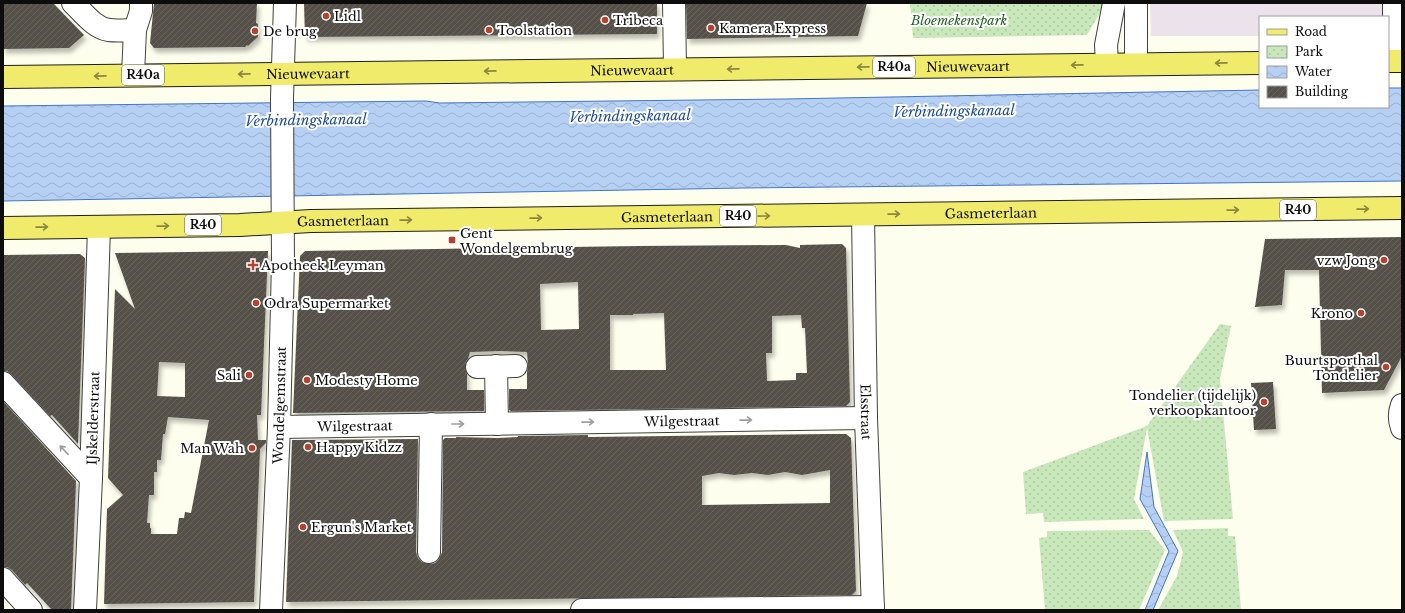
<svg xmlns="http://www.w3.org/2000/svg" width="1405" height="613" font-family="'Libre Baskerville',serif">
	<defs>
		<pattern id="park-dots" width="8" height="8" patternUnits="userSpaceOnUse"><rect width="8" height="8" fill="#c8e7ba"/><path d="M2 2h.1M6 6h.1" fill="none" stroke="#abc59f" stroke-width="1.8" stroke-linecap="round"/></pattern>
		<pattern id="water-waves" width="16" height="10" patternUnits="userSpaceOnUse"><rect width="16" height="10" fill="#b6d0f3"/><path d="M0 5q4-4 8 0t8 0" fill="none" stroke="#9bb1cf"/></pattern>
		<pattern id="building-hatch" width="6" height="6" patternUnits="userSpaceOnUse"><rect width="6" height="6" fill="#55514a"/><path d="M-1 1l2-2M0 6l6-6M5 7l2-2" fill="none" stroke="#686560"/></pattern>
		<filter id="shadow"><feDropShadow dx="2.5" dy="4.5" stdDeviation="2" flood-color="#0004"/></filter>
	</defs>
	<rect width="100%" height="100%" fill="#fefeee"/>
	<path fill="#ebe2eb" d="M1150,3H1402L1388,17H1260V36H1151Z"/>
	<g fill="url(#park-dots)">
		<path d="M910,3H1105L1104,6L1087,35L913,38Z"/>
		<path d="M1220,324L1231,326L1220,379L1233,519L1164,521L1147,428L1134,499L1144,519L1044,522L1043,513L1026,514L1023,472L1147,426Z"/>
		<path d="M1228,528V536H1235L1241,610H1158L1177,576L1183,552L1173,530Z"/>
		<path d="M1149,530L1165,550L1139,610H1045L1039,538L1047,537V531Z"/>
	</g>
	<g fill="url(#water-waves)" stroke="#4176c6">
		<path d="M1388,88H1402V181L743,188L3,201V106L426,101L440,103L785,99L1260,90V107H1388Z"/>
		<path d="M1147,452L1154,507L1178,551L1153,610H1145L1169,551L1140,499Z"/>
	</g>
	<g fill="url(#building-hatch)" fill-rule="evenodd" filter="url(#shadow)">
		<path d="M3,3H53L84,35L69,48L3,49Z"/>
		<path d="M154,3H257L256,23L258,24V37L248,46L247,45L245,47L154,48L150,43Z"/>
		<path d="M304,3H657V34L305,37Z"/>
		<path d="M686,3H867L858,36L687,39Z"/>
		<path d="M1402,237V356L1384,390L1322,393L1319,270H1285L1282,305L1255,307L1265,239Z"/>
		<path d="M842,244L846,248L850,402L846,406L511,411L509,410V389H527V372L528,366L527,352L501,351L470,352L468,359L466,361L465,368L467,374V390H484V411L293,413L300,256L305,251L639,246L786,245L800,248V245ZM578,282L579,329L541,330L540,284ZM664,313L666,370H610V315H633V314ZM801,315L802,328H805L807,373H796V380L767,381L766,353H772V316Z"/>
		<path d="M268,251L261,415H257L258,440H266V443L260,449L254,602L104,604L107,509L123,495L108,478L115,289L135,309L115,253ZM159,362L185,363V397L157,396ZM168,417L209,420L191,513L185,512L184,518H179L177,534H151V528H150V523H147L149,495H154V472H157V460H161L163,434H165Z"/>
		<path d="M80,254L85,258L78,444L52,415L50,416L12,375L7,371H3V255Z"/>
		<path d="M1273,382L1276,429L1254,430L1251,383Z"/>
		<path d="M3,401L76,481L71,610H52L27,583L25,585L12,570L7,567H3Z"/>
		<path d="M827,434H846L851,438L856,591L852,595L286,602L292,440L418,439L416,552L418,558L422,562L429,564L435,563L439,559L442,552L443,440L445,438H456V437L497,438L518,437V436L588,435V437ZM830,470V503L702,505V476L719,473L734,475L752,473L768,475L785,472L802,475Z"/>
	</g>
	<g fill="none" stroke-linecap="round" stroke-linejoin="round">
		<g stroke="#404040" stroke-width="24">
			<g id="minor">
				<path d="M73,3C84,13 94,28 109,30C117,31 127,30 135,30"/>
				<path d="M674,3L675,69"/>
				<path d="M1136,3V64"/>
				<path d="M1394,3V61"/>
				<path d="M1107,64L1106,45L1114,3"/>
				<path d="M133,75L135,30L141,11V3"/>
				<path id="s1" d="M863,215L866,418L873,610"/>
				<path d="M496,366L497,424"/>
				<path d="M477,367L516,366"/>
				<path d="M3,383L91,478"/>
				<path d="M1402,405C1399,413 1399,420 1402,428"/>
				<path id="s2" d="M279,427L866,418"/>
				<path d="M429,552L431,424"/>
				<path d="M3,579L31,610"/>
				<path id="s3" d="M85,610L91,478L99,227"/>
				<path id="s4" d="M271,610L279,427L283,262L282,98L285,3"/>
				<path d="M582,610L873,607"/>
			</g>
		</g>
		<g stroke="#1e1e1e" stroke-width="24">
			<g id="major">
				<path d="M1388,61H1402"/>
				<path id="s5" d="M3,77L1260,63"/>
				<path id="s6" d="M3,228L240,225L311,221L481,219L1402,208"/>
			</g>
		</g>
		<use href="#minor" stroke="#fff" stroke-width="22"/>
		<use href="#major" stroke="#f1eb6b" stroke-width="22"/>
	</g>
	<defs><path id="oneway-shaft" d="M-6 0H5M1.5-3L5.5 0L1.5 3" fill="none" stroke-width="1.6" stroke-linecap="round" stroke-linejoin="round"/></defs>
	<g stroke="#8a8741">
		<use href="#oneway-shaft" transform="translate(1221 63) rotate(179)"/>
		<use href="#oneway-shaft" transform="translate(1077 65) rotate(179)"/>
		<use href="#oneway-shaft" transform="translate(863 67) rotate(179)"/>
		<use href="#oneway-shaft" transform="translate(733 69) rotate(179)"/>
		<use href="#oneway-shaft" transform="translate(490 71) rotate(179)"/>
		<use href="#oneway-shaft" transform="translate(244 74) rotate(179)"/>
		<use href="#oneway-shaft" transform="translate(100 76) rotate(179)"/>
		<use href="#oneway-shaft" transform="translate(1363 209) rotate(-1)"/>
		<use href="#oneway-shaft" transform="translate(1233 210) rotate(-1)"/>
		<use href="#oneway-shaft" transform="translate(894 214) rotate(-1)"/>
		<use href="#oneway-shaft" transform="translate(764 216) rotate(-1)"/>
		<use href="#oneway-shaft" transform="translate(536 218) rotate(-1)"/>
		<use href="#oneway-shaft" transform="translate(406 220) rotate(-1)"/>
		<use href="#oneway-shaft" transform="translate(163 226) rotate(-1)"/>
		<use href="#oneway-shaft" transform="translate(42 227) rotate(-1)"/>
	</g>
	<g stroke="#9e9e9e">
		<use href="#oneway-shaft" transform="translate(746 420) rotate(-1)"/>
		<use href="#oneway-shaft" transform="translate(588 422) rotate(-1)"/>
		<use href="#oneway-shaft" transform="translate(458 424)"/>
		<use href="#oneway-shaft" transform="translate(64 450) rotate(-133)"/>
	</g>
	<g fill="#b6412d" stroke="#fff" stroke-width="1.5">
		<circle cx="326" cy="16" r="4"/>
		<circle cx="605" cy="20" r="4"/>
		<circle cx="711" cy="28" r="4"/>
		<circle cx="489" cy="30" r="4"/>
		<circle cx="255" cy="31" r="4"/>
		<rect x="448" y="236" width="8" height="8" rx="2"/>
		<circle cx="1384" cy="260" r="4"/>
		<path d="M251 259h4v4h4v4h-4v4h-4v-4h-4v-4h4z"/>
		<circle cx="256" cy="303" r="4"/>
		<circle cx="1361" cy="313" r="4"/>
		<circle cx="1386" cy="367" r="4"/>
		<circle cx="249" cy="375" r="4"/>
		<circle cx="307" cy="380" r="4"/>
		<circle cx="1264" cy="402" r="4"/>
		<circle cx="308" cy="447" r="4"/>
		<circle cx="252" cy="448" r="4"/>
		<circle cx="303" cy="527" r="4"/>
	</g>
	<g text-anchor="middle" stroke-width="4" stroke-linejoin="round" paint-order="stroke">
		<g fill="#fff" stroke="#565656" stroke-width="1">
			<rect x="873" y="57" width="42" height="20" rx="3"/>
			<rect x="122" y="65" width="42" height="20" rx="3"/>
			<rect x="1280" y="200" width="36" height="20" rx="3"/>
			<rect x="720" y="206" width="36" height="20" rx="3"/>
			<rect x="185" y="215" width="36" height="20" rx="3"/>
		</g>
		<g font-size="12" font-weight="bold" fill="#0d0d0d">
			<text x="894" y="71">R40a</text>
			<text x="143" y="79">R40a</text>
			<text x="1298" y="214">R40</text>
			<text x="738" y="220">R40</text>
			<text x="203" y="229">R40</text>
		</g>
		<g font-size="13" fill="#0d0d0d" stroke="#fff" text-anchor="start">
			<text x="334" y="21">Lidl</text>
			<text x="613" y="25">Tribeca</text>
			<text x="719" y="33">Kamera Express</text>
			<text x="497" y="35">Toolstation</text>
			<text x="263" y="36">De brug</text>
			<text x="460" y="238">Gent<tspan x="460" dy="15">Wondelgembrug</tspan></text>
			<text x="1376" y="265" text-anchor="end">vzw Jong</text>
			<text x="261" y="270">Apotheek Leyman</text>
			<text x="264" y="308">Odra Supermarket</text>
			<text x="1353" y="318" text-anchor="end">Krono</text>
			<text x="1378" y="365" text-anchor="end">Buurtsporthal<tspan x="1378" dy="15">Tondelier</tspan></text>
			<text x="241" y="380" text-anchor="end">Sali</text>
			<text x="315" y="385">Modesty Home</text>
			<text x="1256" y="400" text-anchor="end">Tondelier (tijdelijk)<tspan x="1256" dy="15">verkoopkantoor</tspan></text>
			<text x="316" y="452">Happy Kidzz</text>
			<text x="244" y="453" text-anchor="end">Man Wah</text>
			<text x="311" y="532">Ergun's Market</text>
		</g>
		<g font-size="13" font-style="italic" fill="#226121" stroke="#fff">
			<text x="959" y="25">Bloemekenspark</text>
		</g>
		<g font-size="13" fill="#0d0d0d" stroke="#fff">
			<text dy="5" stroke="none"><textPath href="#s5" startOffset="965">Nieuwevaart</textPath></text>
			<text dy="5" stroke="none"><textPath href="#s5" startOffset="629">Nieuwevaart</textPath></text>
			<text dy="5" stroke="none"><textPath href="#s5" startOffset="305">Nieuwevaart</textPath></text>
			<text dy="5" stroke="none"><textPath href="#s6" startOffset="988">Gasmeterlaan</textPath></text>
			<text dy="5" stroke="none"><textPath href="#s6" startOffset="664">Gasmeterlaan</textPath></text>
			<text dy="5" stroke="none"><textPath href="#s6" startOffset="340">Gasmeterlaan</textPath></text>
			<text dy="5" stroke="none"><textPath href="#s4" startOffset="205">Wondelgemstraat</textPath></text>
			<text dy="5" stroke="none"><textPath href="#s1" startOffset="197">Elsstraat</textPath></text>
			<text dy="5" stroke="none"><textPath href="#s3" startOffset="192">IJskelderstraat</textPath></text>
			<text dy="5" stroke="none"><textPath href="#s2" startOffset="403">Wilgestraat</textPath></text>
			<text dy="5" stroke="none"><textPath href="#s2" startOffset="76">Wilgestraat</textPath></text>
		</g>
		<g font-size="14" font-style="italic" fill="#1d4a98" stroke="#fff">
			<text transform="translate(954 111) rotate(-1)" y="5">Verbindingskanaal</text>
			<text transform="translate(630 116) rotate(-1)" y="5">Verbindingskanaal</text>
			<text transform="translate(306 120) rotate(-1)" y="5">Verbindingskanaal</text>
		</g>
	</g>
	<rect width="1405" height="613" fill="none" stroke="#0d0d0d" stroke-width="8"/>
	<rect x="1259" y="16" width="130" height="92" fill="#ffffff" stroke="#9e9e9e"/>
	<rect x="1267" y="29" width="20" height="6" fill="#f1eb6b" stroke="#9e9e9e"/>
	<text x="1295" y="36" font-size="12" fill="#0d0d0d">Road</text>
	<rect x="1267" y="46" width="20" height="12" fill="url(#park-dots)" stroke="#9e9e9e"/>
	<text x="1295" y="56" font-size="12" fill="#0d0d0d">Park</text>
	<rect x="1267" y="66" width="20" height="12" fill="url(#water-waves)" stroke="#9e9e9e"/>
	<text x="1295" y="76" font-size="12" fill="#0d0d0d">Water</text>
	<rect x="1267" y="86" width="20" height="12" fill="url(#building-hatch)" stroke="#9e9e9e"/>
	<text x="1295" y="96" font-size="12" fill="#0d0d0d">Building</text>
</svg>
